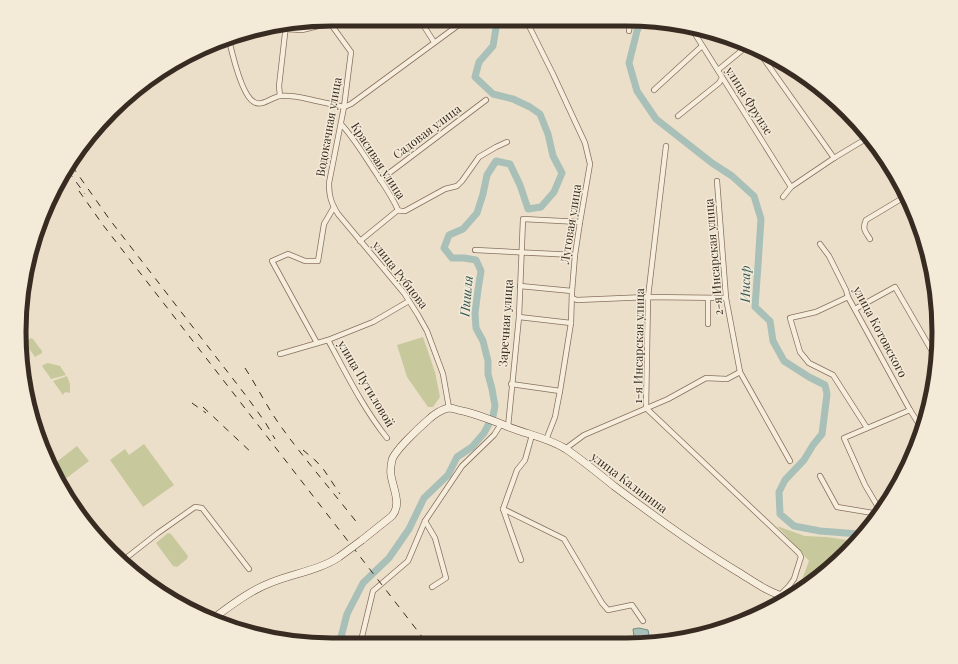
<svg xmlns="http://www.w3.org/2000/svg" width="958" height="664" font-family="'Playfair Display',serif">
	<rect width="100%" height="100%" fill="#ecdfc9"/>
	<g fill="#c7c99d">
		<path d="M423,337L435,372L440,397L433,407H428L407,377L397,345Z"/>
		<path d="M31,338L33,339L42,351V353L35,357L25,343V342Z"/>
		<path d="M48,363L60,366L66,375L51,379L42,366L45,364Z"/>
		<path d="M67,376L70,384V393L66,392L64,393L63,395L53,381Z"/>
		<path d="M144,444L174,485L143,507L110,460L125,449L129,455Z"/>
		<path d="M77,446L89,461L60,483L51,471L50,467Z"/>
		<path d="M777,526L805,536L827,537L847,540L859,539L847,553L803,585L801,582L809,561Z"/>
		<path d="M168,533L171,534L188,556L187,559L177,567L173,566L156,543Z"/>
	</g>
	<path fill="#a9c0b8" stroke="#708e85" d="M639,628L648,630L650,640H632L634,637L633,629Z"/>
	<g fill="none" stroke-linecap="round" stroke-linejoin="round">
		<g stroke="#a9c0b8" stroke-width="7">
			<path d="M640,24L637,31L629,63L637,91L656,119L712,163L732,176L754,196L761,219L758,265L755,307L770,321L773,341L784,361L809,377L825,385L827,394L822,434L813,445L804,460L785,480L779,492L780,514L794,526L820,531L859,534H863"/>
			<path d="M340,645V641L347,614L363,583L389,558L409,529L424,498L448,475L457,457L472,447L484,433L493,416L495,406L492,389L488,374V361L483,341L476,328L475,313L478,290L481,271L476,260L464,258H452L444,248L449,235L463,229L477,213L483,194L487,175L496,161L510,164L520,185L528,209L541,207L554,192L562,173L553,156L548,134L540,114L530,107L513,99L493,94L475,77L479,62L493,46L497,22"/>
		</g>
		<g stroke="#87715f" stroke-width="6">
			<g id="street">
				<path d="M420,20L434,42"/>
				<path d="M527,22L553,74L585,143L590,164L580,222L575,255L572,291L571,323L560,391L555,417L546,440"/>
				<path d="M330,23L351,52L344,107L329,183C329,196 331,203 338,214L404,293L418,315L427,331L443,374L449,408"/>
				<path d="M690,26L791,187"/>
				<path d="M285,29L302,30L330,23L335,19"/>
				<path d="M629,31L630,24"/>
				<path d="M229,40C232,53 242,96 254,102C262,107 272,97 280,96C289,95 299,97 308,99C320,102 332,104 344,107"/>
				<path d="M759,52L834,158"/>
				<path d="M718,70L746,47"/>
				<path d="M654,90L702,46"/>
				<path d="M280,96L279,86L286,25"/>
				<path d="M344,107L351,104L464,21"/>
				<path d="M678,116L719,83L722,78"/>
				<path d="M341,124C353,137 362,152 372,167C381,181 391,194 398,210"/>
				<path d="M666,146L648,297L646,408L799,553L801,557L794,579L789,586L779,596"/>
				<path d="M380,180L486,100"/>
				<path d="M717,181L726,298L740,372L790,461"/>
				<path d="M783,197L791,187L834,158L869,137"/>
				<path d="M398,210L401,211H405L445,189L457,186L462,181L479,157L496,147L507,142"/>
				<path d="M870,239C865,231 862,229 866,220L906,196"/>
				<path d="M360,241L398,210"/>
				<path d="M820,244L829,256L846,290L848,297L910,410L922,429"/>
				<path d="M475,250L575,255"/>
				<path d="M520,286L572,291"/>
				<path d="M848,297L816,312L790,318L800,352L809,363L833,375L867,428"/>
				<path d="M572,298L577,300L648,297L726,298"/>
				<path d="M708,298V324"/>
				<path d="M855,309L895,287L936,358"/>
				<path d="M519,317L571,323"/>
				<path d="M328,340C346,373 363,408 387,438"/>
				<path d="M317,343L272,261L288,254L305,261H318L324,224L334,207"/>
				<path d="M280,354L328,340L373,322L409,301"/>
				<path d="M511,384L560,391"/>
				<path d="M508,427L519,317L523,219L580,222"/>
				<path d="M532,435L525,460L517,470L503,509L564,539L602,603L608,610L632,605L643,621"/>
				<path d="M565,449L584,435L668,399L706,378L727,379L740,372"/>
				<path d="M820,476L837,507L879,514"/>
				<path d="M503,509L521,560"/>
				<path d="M881,512L865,485L844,438L910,410"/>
				<path d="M425,521L435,538L446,578L432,587"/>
				<path d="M121,562L158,533L195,507L202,508L249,569"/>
				<path d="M360,645L373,591L408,561L425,521L462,466L494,435L501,424"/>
			</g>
		</g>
		<g stroke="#695342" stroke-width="8">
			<g id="secondary">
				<path d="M362,540L392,516C402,504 393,489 391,475C390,470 391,465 392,460C395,450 420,427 428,420C433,415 442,409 449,408C452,408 455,409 458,410C474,413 489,419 504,425C524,434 547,437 566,449C582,460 598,473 614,486C654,516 695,546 738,572C753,581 769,593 786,597"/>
				<path d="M211,620C229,607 249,591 270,583C291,574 320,570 339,557"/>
			</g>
		</g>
		<use href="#street" stroke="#f7eddc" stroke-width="4.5"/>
		<use href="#secondary" stroke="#f7eddc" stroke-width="7"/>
		<g stroke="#382b21" stroke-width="1" stroke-dasharray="7 7" stroke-linecap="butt">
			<path d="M72,166L110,220L247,397L265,422L275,439"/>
			<path d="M68,171L85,194"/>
			<path d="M79,191L103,225L427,643"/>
			<path d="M245,368C258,388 268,409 282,428C306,461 333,492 358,524"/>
			<path d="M192,403L206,413"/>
			<path d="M203,407L254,455"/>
			<path d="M303,450L316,461L324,470L340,494"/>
		</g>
		<g stroke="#695342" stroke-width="8" stroke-linecap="butt">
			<path id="secondary-bridge" d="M339,557L362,540"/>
		</g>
		<use href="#secondary-bridge" stroke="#f7eddc" stroke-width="7"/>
	</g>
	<g text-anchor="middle" stroke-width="3" stroke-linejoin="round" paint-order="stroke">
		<g font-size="12" fill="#382b21" stroke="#f4ead8">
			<text transform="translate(749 101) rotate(58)" y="4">улица Фрунзе</text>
			<text transform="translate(329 127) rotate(-80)" y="4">Водокачная улица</text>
			<text transform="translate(427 132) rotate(-37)" y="4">Садовая улица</text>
			<text transform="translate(378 161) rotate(57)" y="4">Красивая улица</text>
			<text transform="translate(571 224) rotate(-81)" y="4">Луговая улица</text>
			<text transform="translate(714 257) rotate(-95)" y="4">2-я Инсарская улица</text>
			<text transform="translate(400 275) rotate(52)" y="4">улица Рубцова</text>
			<text transform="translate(506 323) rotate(-86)" y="4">Заречная улица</text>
			<text transform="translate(880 332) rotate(62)" y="4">улица Котовского</text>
			<text transform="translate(639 346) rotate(-89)" y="4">1-я Инсарская улица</text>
			<text transform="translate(366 384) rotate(59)" y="4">улица Путиловой</text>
			<text transform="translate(629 483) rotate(37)" y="4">улица Калинина</text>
		</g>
		<g font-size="13" font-style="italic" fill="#325752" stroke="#f4ead8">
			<text transform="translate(745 284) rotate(-89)" y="5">Инсар</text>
			<text transform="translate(466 296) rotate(-85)" y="5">Пишля</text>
		</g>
	</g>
	<path d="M0 0H958V664H0ZM332 26H626A306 306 0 0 1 932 332V332A306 306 0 0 1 626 638H332A306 306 0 0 1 26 332V332A306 306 0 0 1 332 26Z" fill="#f4ead8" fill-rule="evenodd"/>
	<path fill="none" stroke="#382b21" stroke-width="5" d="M332 26H626A306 306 0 0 1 932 332V332A306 306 0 0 1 626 638H332A306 306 0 0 1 26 332V332A306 306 0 0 1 332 26Z"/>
</svg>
